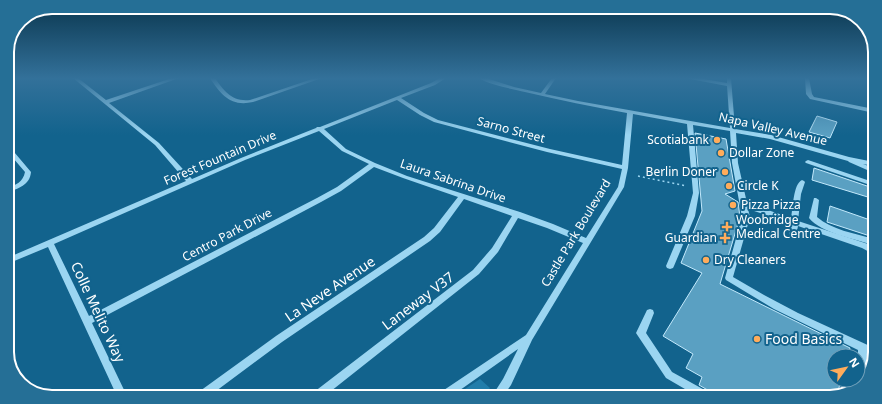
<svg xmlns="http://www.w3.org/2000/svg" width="882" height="404" font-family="'Noto Sans',sans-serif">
	<rect width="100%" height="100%" fill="#12638d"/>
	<path fill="#217daa" d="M480,379L490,388L484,395H456Z"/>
	<g fill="#5aa0c2" stroke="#c2e9fc">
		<path d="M817,116L837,122L830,138L809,132Z"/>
		<path d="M695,133L726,139L735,191L725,194L738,202L740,217L720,284L850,348L848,356H834V380H841L837,395L831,397L715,396L711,392L699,385L702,377L686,368L693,354L663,336L702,273L681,263L702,211Z"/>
		<path d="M814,168L870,187L871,198L812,180Z"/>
		<path d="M830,206L873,221V237L827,222Z"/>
	</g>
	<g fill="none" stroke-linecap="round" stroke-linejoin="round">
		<path stroke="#9bd5f1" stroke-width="1.5" stroke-dasharray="2 3" stroke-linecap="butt" d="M638,176L687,186"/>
		<g fill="#9bd5f1" fill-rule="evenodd">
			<path d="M73,78H78L106,100L172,78H179L109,103L159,143L192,179L241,158L316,128L317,127H320L431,83L440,78H446L435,85L401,98L424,113L438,120L550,149L622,165L627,113C593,107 559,100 525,92C513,89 489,85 479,78H486L514,87L541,93L552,78H556L545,94L578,101L730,128L727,86L690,79L688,78H698L727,83V78H731L735,129L771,135L849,157L874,162V166L863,164L874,168V173L849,162L848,161L770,139L736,133L738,163L747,203L791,218C793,209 793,184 802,180L804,181L805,182L801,194L798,221L868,244L873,247V254L862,248L798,226L796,236H790L789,234L791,223L748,209L750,217L733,277L764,295L798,313L872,347V355L867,354L866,377L856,387L855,384V380H858V350L774,309L726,280L725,278L742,217L732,163L730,131L693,125L699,193L695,216L674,266L673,268L670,269L667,268L666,266L687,216L693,193L687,124L633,114L628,168L624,187L532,340L511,385L503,396H492L503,379L518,349L453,395H440L441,392L526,335L583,243L547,228L518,218L498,252L479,274L326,395H313L314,392L473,270L492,248L512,216L464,199L440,232L430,241L282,342L212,394H199L200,391L276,336L424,237L434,228L458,197L403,178L374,167L341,191L321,202L92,323L126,394H116L48,247L7,264V258L186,181L155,145ZM397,100L420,115L434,122L547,152L622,169L618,187L586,238L553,224L520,212L407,176L375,163L346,149L324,129ZM319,131L342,151L369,164L337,187L317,198L89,316L54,244L245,160Z"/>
			<path d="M210,78H215C224,91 232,102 250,100L315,78H322L253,102C231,107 221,95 210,78Z"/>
			<path d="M805,78H809L812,94L814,97L874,109V113L810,99L806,94Z"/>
			<path d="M7,145L9,146L31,172C30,185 18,189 7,192V188C16,185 23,182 25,172L7,151Z"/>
			<path d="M808,160L873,182V186L806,163L805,162L806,161Z"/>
			<path d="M814,198H816L819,200L817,217C832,230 854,233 873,239V245C855,239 821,233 809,218Z"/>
			<path d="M650,309L653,310L654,313L646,333L672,372L710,393L711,396H697L666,378L636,333L647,310Z"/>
		</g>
	</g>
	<linearGradient id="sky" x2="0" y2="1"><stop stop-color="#0a364e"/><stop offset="0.58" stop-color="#33719a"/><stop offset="1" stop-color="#33719a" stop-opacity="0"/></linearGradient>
	<rect width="882" height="135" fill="url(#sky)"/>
	<g fill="#ffac5b" stroke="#12638d" stroke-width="1.5">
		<circle cx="717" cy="140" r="4"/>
		<circle cx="721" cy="153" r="4"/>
		<circle cx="725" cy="172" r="4"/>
		<circle cx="729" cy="186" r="4"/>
		<circle cx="733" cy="205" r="4"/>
		<path d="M725 221h4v4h4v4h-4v4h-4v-4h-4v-4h4z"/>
		<path d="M723 232h4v4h4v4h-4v4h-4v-4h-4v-4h4z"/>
		<circle cx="706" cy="260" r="4"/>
		<circle cx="757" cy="339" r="4"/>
	</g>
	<g text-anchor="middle" stroke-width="4" stroke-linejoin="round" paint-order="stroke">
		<g font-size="12" fill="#fff" stroke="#12638d">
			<text transform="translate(773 129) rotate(13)" y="4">Napa Valley Avenue</text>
			<text transform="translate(511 130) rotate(15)" y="4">Sarno Street</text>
			<text transform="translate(220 158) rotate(-23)" y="4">Forest Fountain Drive</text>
			<text transform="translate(453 181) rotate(19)" y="4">Laura Sabrina Drive</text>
			<text transform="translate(576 233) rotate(-59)" y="4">Castle Park Boulevard</text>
			<text transform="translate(227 235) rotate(-28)" y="4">Centro Park Drive</text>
		</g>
		<g font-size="12" fill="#fff" stroke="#12638d" text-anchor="start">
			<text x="709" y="144" text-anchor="end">Scotiabank</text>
			<text x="729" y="157">Dollar Zone</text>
			<text x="717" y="176" text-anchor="end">Berlin Doner</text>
			<text x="737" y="190">Circle K</text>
			<text x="741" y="209">Pizza Pizza</text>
			<text x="736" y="224">Woobridge<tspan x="736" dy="14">Medical Centre</tspan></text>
			<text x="717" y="242" text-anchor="end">Guardian</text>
			<text x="714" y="264">Dry Cleaners</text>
		</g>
		<g font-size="14" fill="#fff" stroke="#12638d">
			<text transform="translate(330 289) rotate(-34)" y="5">La Neve Avenue</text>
			<text transform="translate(418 301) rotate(-37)" y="5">Laneway V37</text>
			<text transform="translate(98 312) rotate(65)" y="5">Colle Melito Way</text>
		</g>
		<g font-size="14" fill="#fff" stroke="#12638d" text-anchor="start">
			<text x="765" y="344">Food Basics</text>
		</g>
	</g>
	<path d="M0 0H882V404H0ZM52 14H830A38 38 0 0 1 868 52V352A38 38 0 0 1 830 390H52A38 38 0 0 1 14 352V52A38 38 0 0 1 52 14Z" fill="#256f96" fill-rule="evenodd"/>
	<path fill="none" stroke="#fff" stroke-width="2" d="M52 14H830A38 38 0 0 1 868 52V352A38 38 0 0 1 830 390H52A38 38 0 0 1 14 352V52A38 38 0 0 1 52 14Z"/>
	<g transform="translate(846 368) rotate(57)"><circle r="19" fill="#12638d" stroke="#71a1bb"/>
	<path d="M0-3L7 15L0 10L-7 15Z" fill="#ffac5b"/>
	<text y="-6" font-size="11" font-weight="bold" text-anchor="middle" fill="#ffffff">N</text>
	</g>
</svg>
